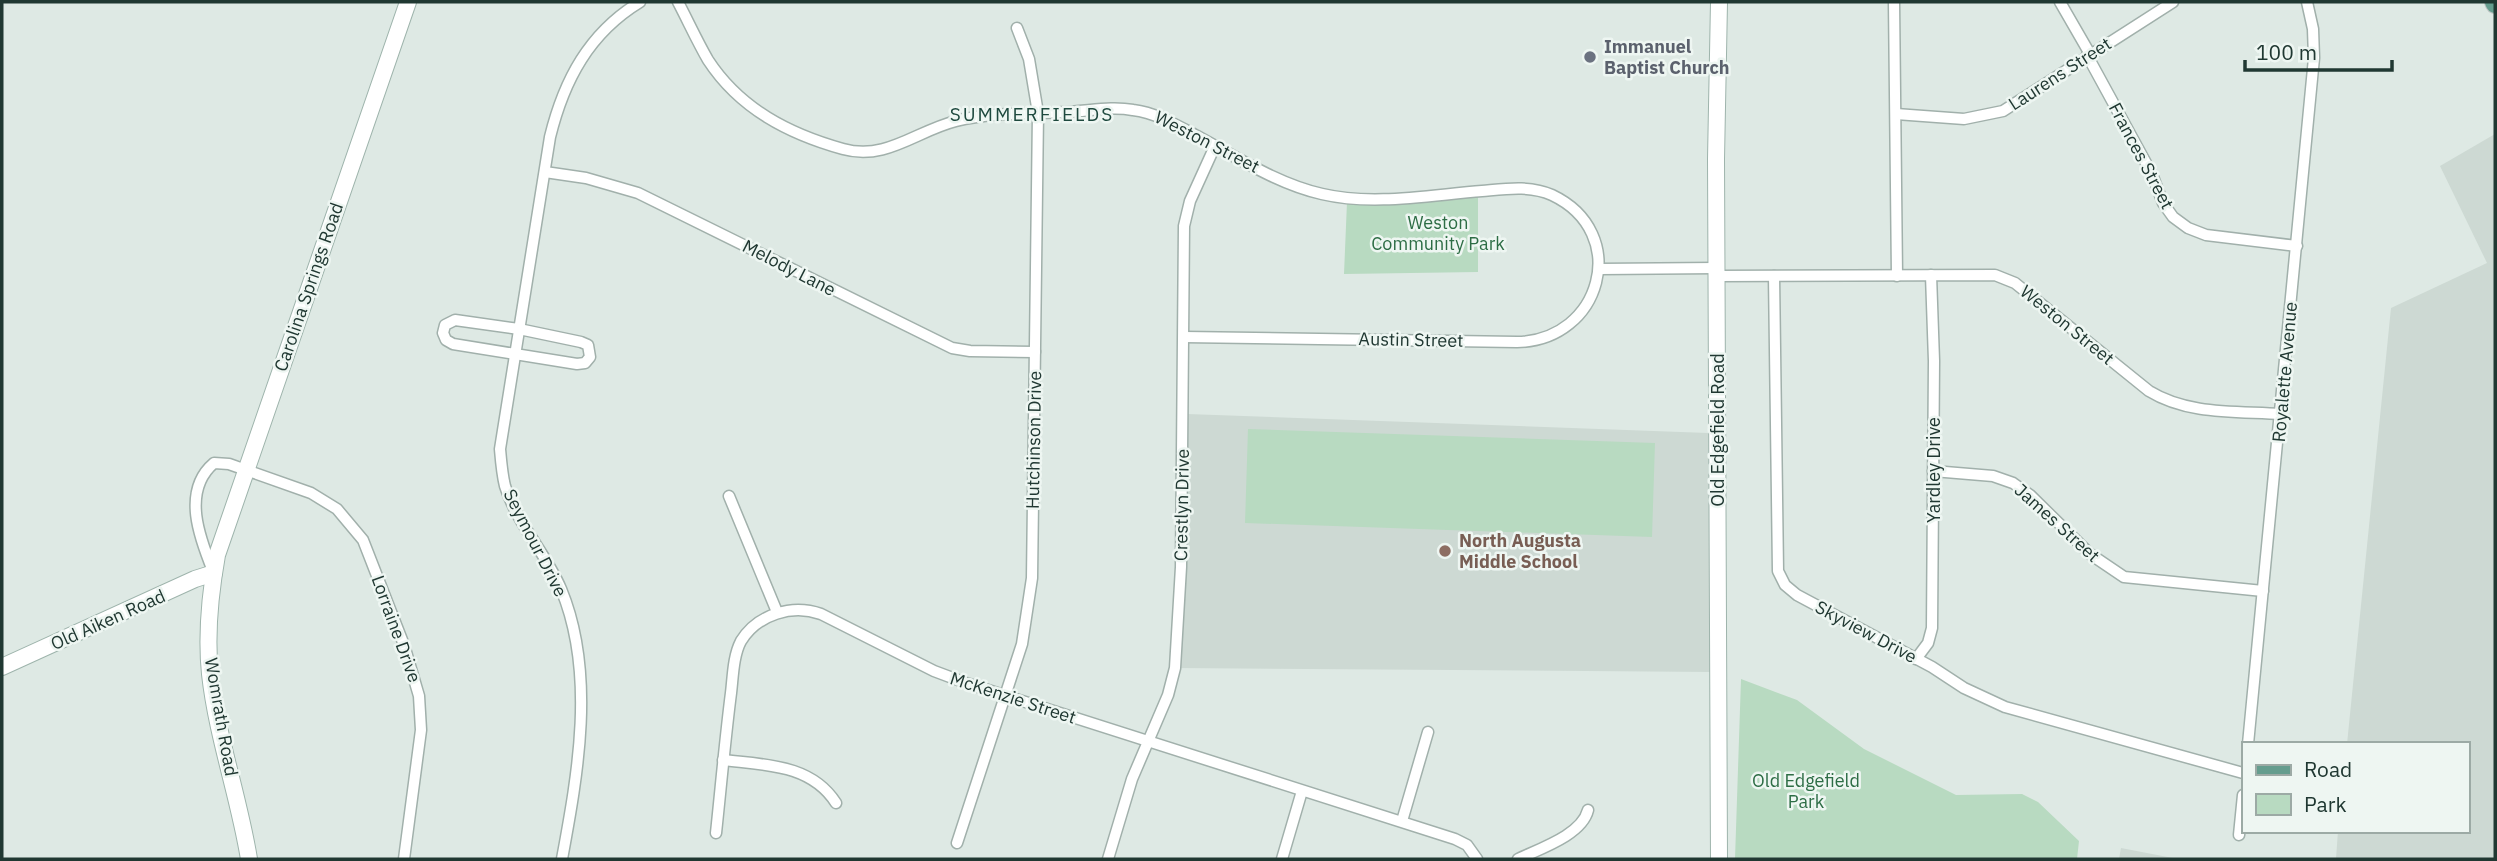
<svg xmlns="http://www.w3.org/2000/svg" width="2497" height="861" font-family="'IBM Plex Sans',sans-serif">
	<rect width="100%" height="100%" fill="#dee9e4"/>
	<g fill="#cdd9d3">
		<path d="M2495,134V859H2336L2338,831H2467V744H2347L2391,308L2487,263L2440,166Z"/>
		<path d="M1187,414L1708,433L1711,672L1175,668Z"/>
		<path d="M2121,848L2178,859H2119Z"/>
	</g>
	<g fill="#b8dac1">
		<path d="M1478,191V272L1344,274L1347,202Z"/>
		<path d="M1248,429L1655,443L1652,537L1245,523Z"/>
		<path d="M1741,679L1797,700L1864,749L1956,795L2022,794L2038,802L2079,841L2077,859H1735Z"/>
	</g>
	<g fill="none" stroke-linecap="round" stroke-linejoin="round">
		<g stroke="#a1b0ab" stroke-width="13">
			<g id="street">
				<path d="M678,2C688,21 697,41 708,60C740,109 789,134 843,149C886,161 916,131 956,121C992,112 1031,114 1068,112C1090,111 1111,106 1133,110C1157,113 1178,126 1199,137C1238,158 1278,184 1322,194C1373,206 1430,195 1482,191C1505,189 1530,185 1552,195C1632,233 1601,341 1517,342L1184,337"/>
				<path d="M1894,2L1897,276"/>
				<path d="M2060,2L2090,54"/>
				<path d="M2087,55L2152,174L2163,203L2173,217L2188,228L2206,235L2297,246"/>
				<path d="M1896,114L1964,119L2003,111L2173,2"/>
				<path d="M545,172L586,178L638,193L952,348L970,351L1035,352"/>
				<path d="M1600,269L1717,268"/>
				<path d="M1717,276L1995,275L2015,283L2149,391C2188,415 2236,411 2281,414"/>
				<path d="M1774,276L1778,571L1785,585L1797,595L1932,667L1964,688L2005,707L2243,773"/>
				<path d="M455,320L519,329L581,342L588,345L590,357L585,363L577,364L453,344L446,340L443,333L445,325Z"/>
				<path d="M1933,471L1993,476L2013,483L2030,495L2090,554L2124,577L2263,591"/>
				<path d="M729,496L777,612"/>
				<path d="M213,571C200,539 181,491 214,463L229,464L311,493L337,509L363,540L404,645L419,696L421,730L404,859"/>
				<path d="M1916,659L1928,643L1932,628L1934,361L1931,275"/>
				<path d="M2248,744L2314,58L2313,29L2307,2"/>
				<path d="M723,760C765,765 811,764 836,803"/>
				<path d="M1402,821L1428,732"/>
				<path d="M716,833C721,786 725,740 731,693C733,677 733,656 741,641C758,614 792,604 821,614L934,671L966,683L1455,839L1467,845L1477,859"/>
				<path d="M2239,835L2243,795"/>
				<path d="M957,843L1022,644L1032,578L1038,113L1029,59L1017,28"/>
				<path d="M562,859C578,773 596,673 561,589C546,553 517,524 505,486C502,474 501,461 500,449L550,137C564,80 589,33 640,2"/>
				<path d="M1108,859L1132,779L1168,695L1175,668L1181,567L1184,226L1190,201L1215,146"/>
				<path d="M1282,859L1302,791"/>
				<path d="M1518,859C1539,849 1582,835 1588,810"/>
			</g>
		</g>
		<g stroke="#9eb4ac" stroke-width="18">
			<g id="secondary">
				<path d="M1719,2L1716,159L1719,859"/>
				<path d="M2,667L195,579L214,573"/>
				<path d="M249,859C239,797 217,737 210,674C206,635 210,594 217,555L408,2"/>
			</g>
		</g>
		<g stroke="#bcc3c2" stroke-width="20">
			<path id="primary" d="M2494,2L2495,4"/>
		</g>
		<use href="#street" stroke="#fff" stroke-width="10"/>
		<use href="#secondary" stroke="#fff" stroke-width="16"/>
		<use href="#primary" stroke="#659d8e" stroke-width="18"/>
	</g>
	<circle fill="#6b7280" stroke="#eef6f2" stroke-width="2.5" cx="1590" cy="57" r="7"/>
	<circle fill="#8d6e63" stroke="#eef6f2" stroke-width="2.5" cx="1445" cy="551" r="7"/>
	<g text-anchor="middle" stroke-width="5" stroke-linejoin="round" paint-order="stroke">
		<g font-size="18" font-weight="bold" fill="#5b616d" stroke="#eef6f2" text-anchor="start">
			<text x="1604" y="53">Immanuel<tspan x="1604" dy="21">Baptist Church</tspan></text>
		</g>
		<g font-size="18" fill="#203832" stroke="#eef6f2">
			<text transform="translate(2060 74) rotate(-33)" y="6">Laurens Street</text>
			<text transform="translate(1207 142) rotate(27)" y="6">Weston Street</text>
			<text transform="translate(2141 156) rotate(62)" y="6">Frances Street</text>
			<text transform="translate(789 268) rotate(27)" y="6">Melody Lane</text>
			<text transform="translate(309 287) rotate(-71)" y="6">Carolina Springs Road</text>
			<text transform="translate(2067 325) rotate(39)" y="6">Weston Street</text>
			<text transform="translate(1411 340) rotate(1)" y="6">Austin Street</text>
			<text transform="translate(2285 372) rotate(-85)" y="6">Royalette Avenue</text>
			<text transform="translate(1718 430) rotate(-90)" y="6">Old Edgefield Road</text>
			<text transform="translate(1034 440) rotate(-89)" y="6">Hutchinson Drive</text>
			<text transform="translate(1934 470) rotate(-90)" y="6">Yardley Drive</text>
			<text transform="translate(1182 505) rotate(-89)" y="6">Crestlyn Drive</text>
			<text transform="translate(2057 523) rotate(42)" y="6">James Street</text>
			<text transform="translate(535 543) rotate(63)" y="6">Seymour Drive</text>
			<text transform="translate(108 620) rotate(-24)" y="6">Old Aiken Road</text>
			<text transform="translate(396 629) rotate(70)" y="6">Lorraine Drive</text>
			<text transform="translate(1866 632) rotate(28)" y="6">Skyview Drive</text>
			<text transform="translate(1013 698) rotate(18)" y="6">McKenzie Street</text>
			<text transform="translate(221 717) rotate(80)" y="6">Womrath Road</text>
		</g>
		<g font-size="18" fill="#2d6d45" stroke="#eef6f2">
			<text x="1438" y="229">Weston<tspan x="1438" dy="21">Community Park</tspan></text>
			<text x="1806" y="787">Old Edgefield<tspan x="1806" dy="21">Park</tspan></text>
		</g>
		<g font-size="18" font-weight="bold" fill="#785e54" stroke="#eef6f2" text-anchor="start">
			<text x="1459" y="547">North Augusta<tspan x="1459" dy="21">Middle School</tspan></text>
		</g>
		<g font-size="19" letter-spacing="2" fill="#1e493e" stroke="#eef6f2">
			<text x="1032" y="121">SUMMERFIELDS</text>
		</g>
	</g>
	<rect width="2497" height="861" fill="none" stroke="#203832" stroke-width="7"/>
	<rect x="2242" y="742" width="228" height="91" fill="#eef6f2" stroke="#9caaa5" stroke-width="2"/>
	<rect x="2256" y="765" width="35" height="10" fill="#659d8e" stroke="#9caaa5" stroke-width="2"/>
	<text x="2304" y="777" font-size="21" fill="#203832">Road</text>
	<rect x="2256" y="794" width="35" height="21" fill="#b8dac1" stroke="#9caaa5" stroke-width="2"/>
	<text x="2304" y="812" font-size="21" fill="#203832">Park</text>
	<path d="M2245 60v10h147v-10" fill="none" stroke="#203832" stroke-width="3.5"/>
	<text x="2256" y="60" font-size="21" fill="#203832" stroke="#eef6f2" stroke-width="5" paint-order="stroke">100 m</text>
</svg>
